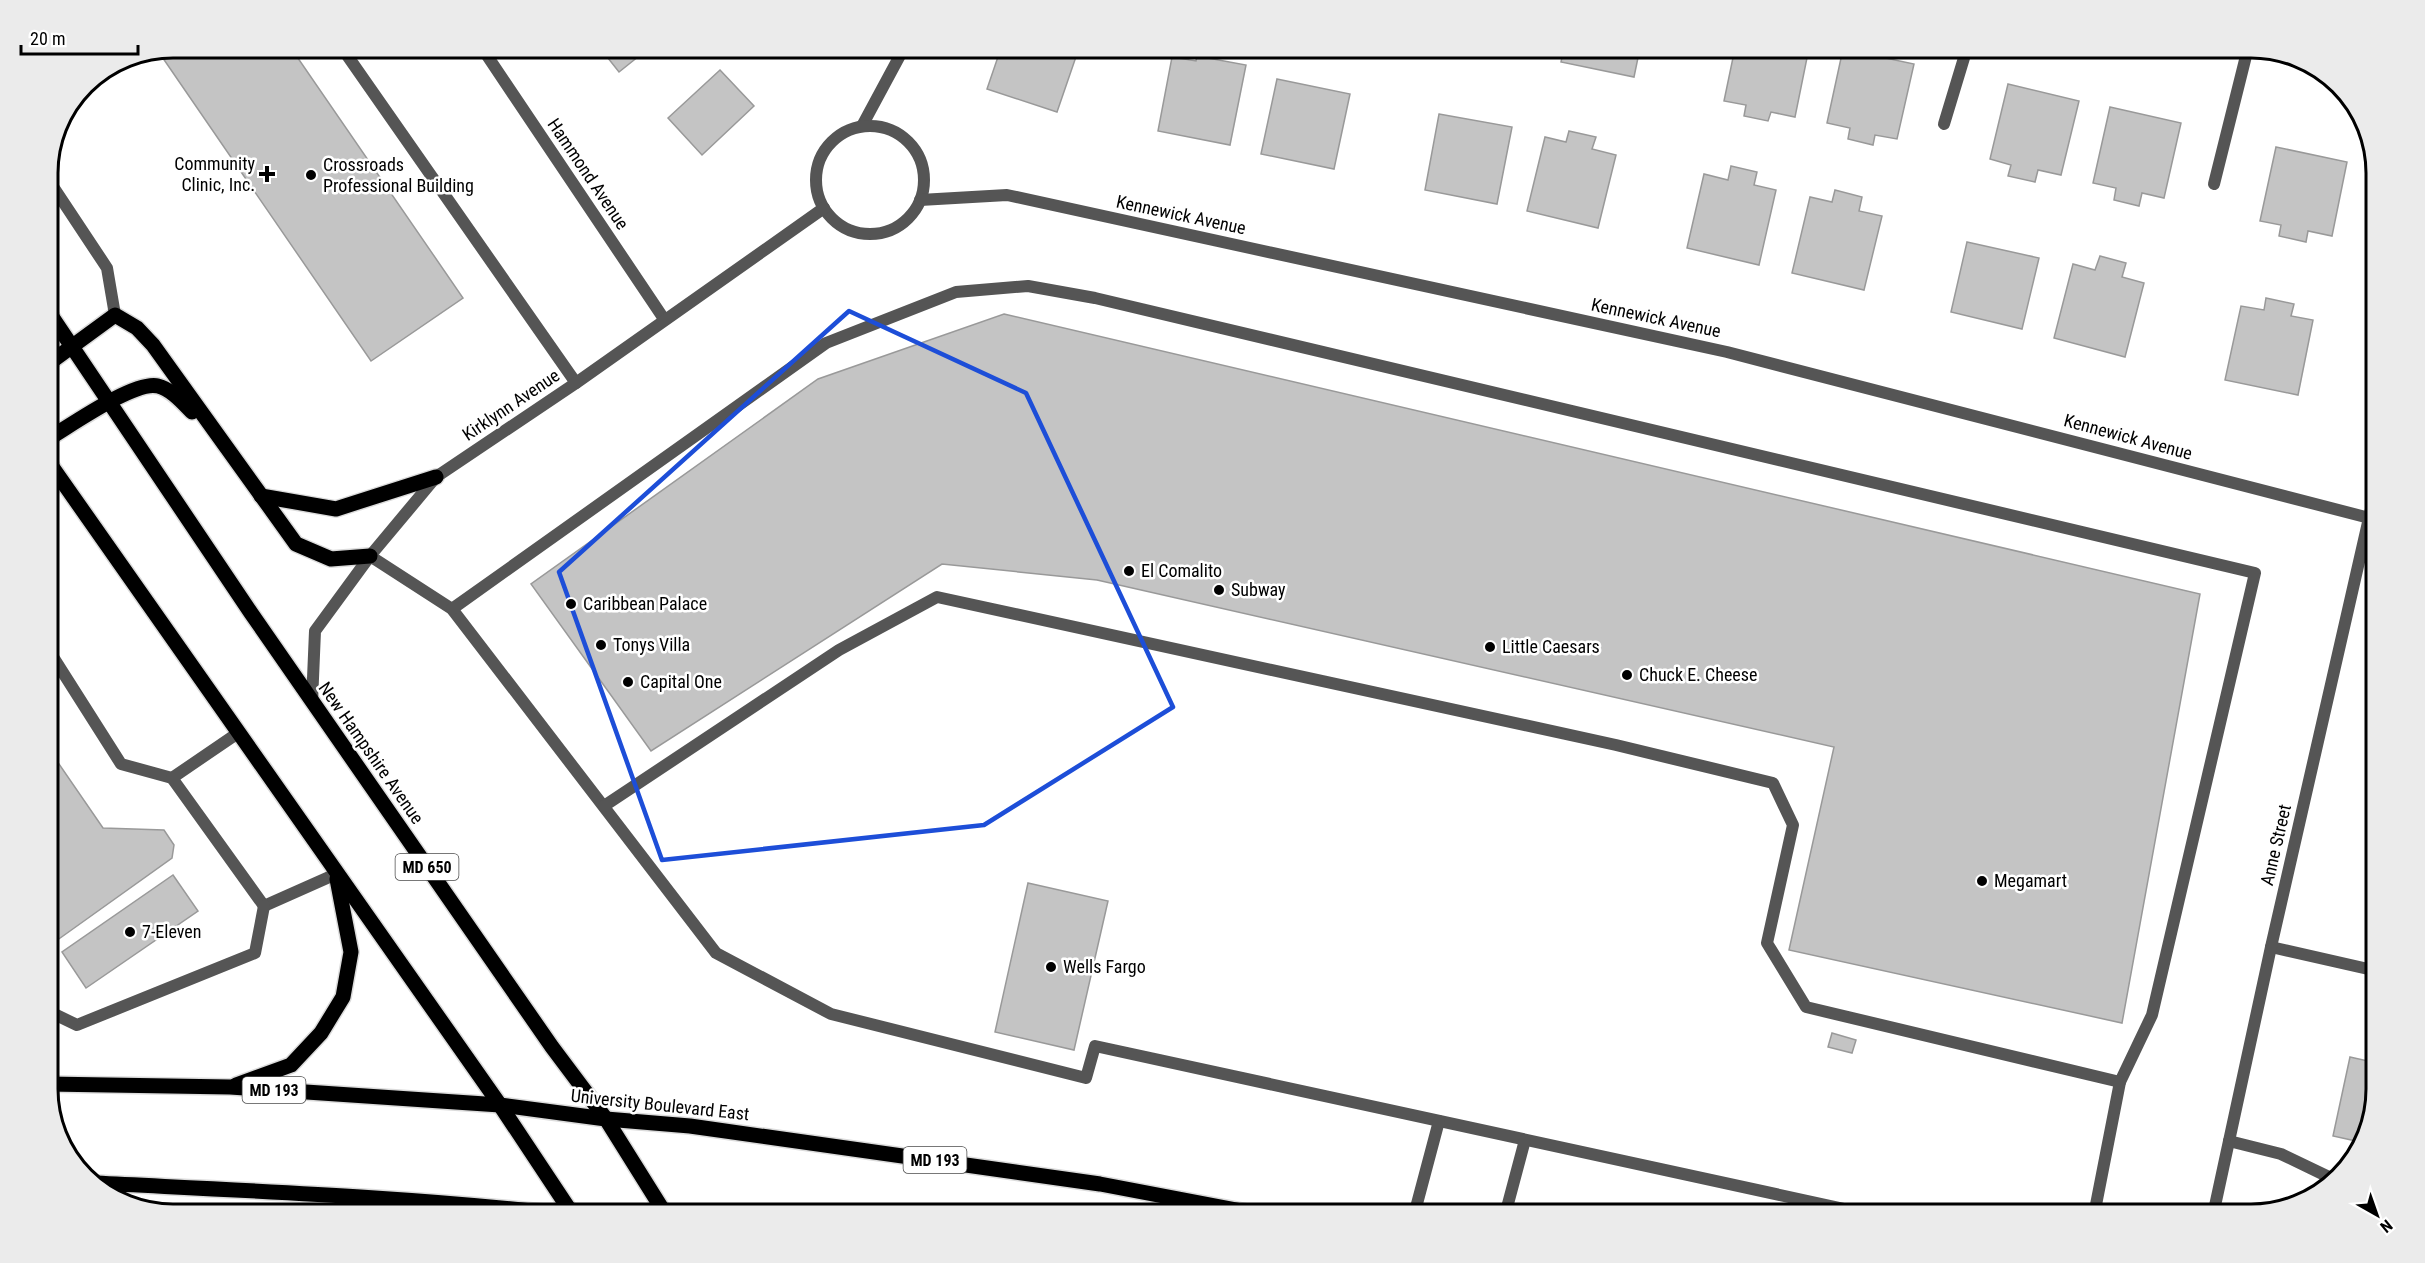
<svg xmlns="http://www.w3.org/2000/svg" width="2425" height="1263" font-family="'Roboto Condensed',sans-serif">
	<rect width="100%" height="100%" fill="#fff"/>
	<g fill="#c4c4c4" stroke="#999" stroke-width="1.5">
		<path d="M173,48H291L463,298L371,361L158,51Z"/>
		<path d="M600,48H649L619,72Z"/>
		<path d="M1001,48H1079L1057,112L987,89Z"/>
		<path d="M1512,48H1531L1530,52Z"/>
		<path d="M1564,48H1640L1634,77L1561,62Z"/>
		<path d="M1735,48H1809L1795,117L1771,112L1768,121L1744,116L1746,105L1724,101Z"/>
		<path d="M1843,49L1914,64L1897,139L1875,135L1873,145L1848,139L1850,128L1827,123Z"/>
		<path d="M1197,56L1246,65L1230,145L1158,131L1172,57L1196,61Z"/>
		<path d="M720,70L754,106L702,155L668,118Z"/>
		<path d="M1277,79L1350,94L1334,169L1261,154Z"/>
		<path d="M2008,84L2079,101L2061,175L2038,170L2035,182L2008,176L2011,165L1990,159Z"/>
		<path d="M2110,107L2181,123L2164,198L2142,193L2139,206L2114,200L2116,188L2093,183Z"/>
		<path d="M1439,114L1512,127L1497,204L1425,190Z"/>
		<path d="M1569,131L1596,137L1592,149L1616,155L1598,228L1527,211L1545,137L1566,142Z"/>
		<path d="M2276,147L2347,162L2332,236L2308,231L2306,242L2279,236L2281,225L2260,221Z"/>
		<path d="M1731,166L1757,172L1754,185L1776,190L1759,265L1687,248L1704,174L1728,180Z"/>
		<path d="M1835,190L1862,197L1859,211L1882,216L1864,290L1792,273L1810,197L1832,202Z"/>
		<path d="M1967,242L2039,258L2022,329L1951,312Z"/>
		<path d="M2100,256L2126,263L2122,277L2144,283L2125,357L2054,338L2073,264L2095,270Z"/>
		<path d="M2266,298L2294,304L2291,316L2313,320L2298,395L2225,380L2241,306L2264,310Z"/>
		<path d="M1004,314L2200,594L2122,1023L1789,950L1834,747L1097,580L942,564L651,751L531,584L818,379Z"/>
		<path d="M48,748L103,828L164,830L174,845L172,858L56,941L48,938Z"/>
		<path d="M173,875L198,911L86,988L62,952Z"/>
		<path d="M1028,883L1108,901L1074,1050L995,1032Z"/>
		<path d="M1832,1033L1856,1040L1852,1053L1828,1047Z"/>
		<path d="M2350,1057L2377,1063V1090L2365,1143L2333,1136Z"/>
	</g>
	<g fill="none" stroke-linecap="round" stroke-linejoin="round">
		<g stroke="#dbdbdb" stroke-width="18">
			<g id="primary">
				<path d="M48,311L251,613L552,1047L606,1119L666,1215"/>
				<path d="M48,364L115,315L137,328L153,345L296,544L331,559L370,556"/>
				<path d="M48,439C70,426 135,380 158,386C171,389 183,403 192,412"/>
				<path d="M48,461L500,1105L573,1215"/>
				<path d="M261,496L336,509L436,477"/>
				<path d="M48,1084L230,1087L500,1105L606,1119L690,1126L1100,1184L1263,1215"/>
				<path d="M236,1085L291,1065L321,1033L343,997L351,952L337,879"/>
				<path d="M96,1183C254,1191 413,1197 570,1215"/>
			</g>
		</g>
		<g stroke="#555" stroke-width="12">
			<path d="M342,48L576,383"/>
			<path d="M1944,124L1967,48"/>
			<path d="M48,179L107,268L115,315"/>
			<path d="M2214,184L2248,48"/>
			<path d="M370,556L452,609L716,953L831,1014L1086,1078L1095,1046L1872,1215"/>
			<path d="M452,609L826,343L956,292L1028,286L1095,298L2255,573L2152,1015L2120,1082"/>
			<path d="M48,649L121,764L172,778L264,906L336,874"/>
			<path d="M172,778L238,733"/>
			<path d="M604,806L839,650L937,597L1616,745L1773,783L1793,825L1767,943L1806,1007L2120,1082L2094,1215"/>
			<path d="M48,1011L77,1025L255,953L264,906"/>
			<path d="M2229,1141L2281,1154L2333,1179"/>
			<path d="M1414,1215L1439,1121"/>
			<path d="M1505,1215L1525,1140"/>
		</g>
		<g stroke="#555" stroke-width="12">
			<path d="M482,48L664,319"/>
			<path d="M862,126L904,48"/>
			<circle cx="870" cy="180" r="54"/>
			<path d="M920,200L1007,195L1727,352L2377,520"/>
			<path d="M312,702L315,631L370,556L436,477L576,383L824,208"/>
			<path d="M2271,947L2377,971"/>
			<path d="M2213,1215L2271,947L2377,483"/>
		</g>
		<use href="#primary" stroke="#000" stroke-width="15"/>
	</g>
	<path fill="none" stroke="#1d4ed8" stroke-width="4.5" stroke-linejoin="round" d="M849,311L1026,393L1173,707L984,825L662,860L559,572Z"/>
	<g fill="#000" stroke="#fff" stroke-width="2">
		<path d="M264 165h6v6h6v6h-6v6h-6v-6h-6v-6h6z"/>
		<circle cx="311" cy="175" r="6"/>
		<circle cx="1129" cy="571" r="6"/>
		<circle cx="1219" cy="590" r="6"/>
		<circle cx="571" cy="604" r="6"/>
		<circle cx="601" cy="645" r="6"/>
		<circle cx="1490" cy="647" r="6"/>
		<circle cx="1627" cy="675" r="6"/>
		<circle cx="628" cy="682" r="6"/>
		<circle cx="1982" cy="881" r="6"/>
		<circle cx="130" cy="932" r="6"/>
		<circle cx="1051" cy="967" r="6"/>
	</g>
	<g text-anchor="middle" stroke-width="5" stroke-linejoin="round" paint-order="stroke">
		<g fill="#fff" stroke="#4c4c4c" stroke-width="1.5">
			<rect x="395.5" y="854" width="63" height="26" rx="4.5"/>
			<rect x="242.5" y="1077" width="63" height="26" rx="4.5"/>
			<rect x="903.5" y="1147" width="63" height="26" rx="4.5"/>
		</g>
		<g font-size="16" font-weight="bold" fill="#000">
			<text x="427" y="873">MD 650</text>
			<text x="274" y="1096">MD 193</text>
			<text x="935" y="1166">MD 193</text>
		</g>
		<g font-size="18" fill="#000" stroke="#fff" text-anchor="start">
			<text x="255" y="170" text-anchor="end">Community<tspan x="255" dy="21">Clinic, Inc.</tspan></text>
			<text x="323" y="171">Crossroads<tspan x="323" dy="21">Professional Building</tspan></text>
			<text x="1141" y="577">El Comalito</text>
			<text x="1231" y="596">Subway</text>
			<text x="583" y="610">Caribbean Palace</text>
			<text x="613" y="651">Tonys Villa</text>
			<text x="1502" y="653">Little Caesars</text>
			<text x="1639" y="681">Chuck E. Cheese</text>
			<text x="640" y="688">Capital One</text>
			<text x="1994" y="887">Megamart</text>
			<text x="142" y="938">7-Eleven</text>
			<text x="1063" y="973">Wells Fargo</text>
		</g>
		<g font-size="18" fill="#000" stroke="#fff">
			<text transform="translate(588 174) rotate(56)" y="6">Hammond Avenue</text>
			<text transform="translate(1181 215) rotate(12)" y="6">Kennewick Avenue</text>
			<text transform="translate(1656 318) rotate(12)" y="6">Kennewick Avenue</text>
			<text transform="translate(511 405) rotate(-34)" y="6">Kirklynn Avenue</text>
			<text transform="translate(2128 437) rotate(15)" y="6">Kennewick Avenue</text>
			<text transform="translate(371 753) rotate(55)" y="6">New Hampshire Avenue</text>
			<text transform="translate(2276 845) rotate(-77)" y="6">Anne Street</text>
			<text transform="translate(660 1105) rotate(6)" y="6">University Boulevard East</text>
		</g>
	</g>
	<path d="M0 0H2425V1263H0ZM173 58H2251A115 115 0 0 1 2366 173V1089A115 115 0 0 1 2251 1204H173A115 115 0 0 1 58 1089V173A115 115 0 0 1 173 58Z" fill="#ebebeb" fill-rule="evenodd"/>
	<path fill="none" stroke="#000" stroke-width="3" d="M173 58H2251A115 115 0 0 1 2366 173V1089A115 115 0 0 1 2251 1204H173A115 115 0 0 1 58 1089V173A115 115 0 0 1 173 58Z"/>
	<g transform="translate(2377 1215) rotate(140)" stroke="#ffffff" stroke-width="4.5" paint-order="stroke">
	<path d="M0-4.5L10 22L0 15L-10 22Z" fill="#000000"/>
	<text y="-9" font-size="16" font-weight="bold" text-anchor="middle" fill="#000000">N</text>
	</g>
	<path d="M21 45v9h117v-9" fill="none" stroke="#000000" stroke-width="3"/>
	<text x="30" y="45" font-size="18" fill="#000000" stroke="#ffffff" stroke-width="4.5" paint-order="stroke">20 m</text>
</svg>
